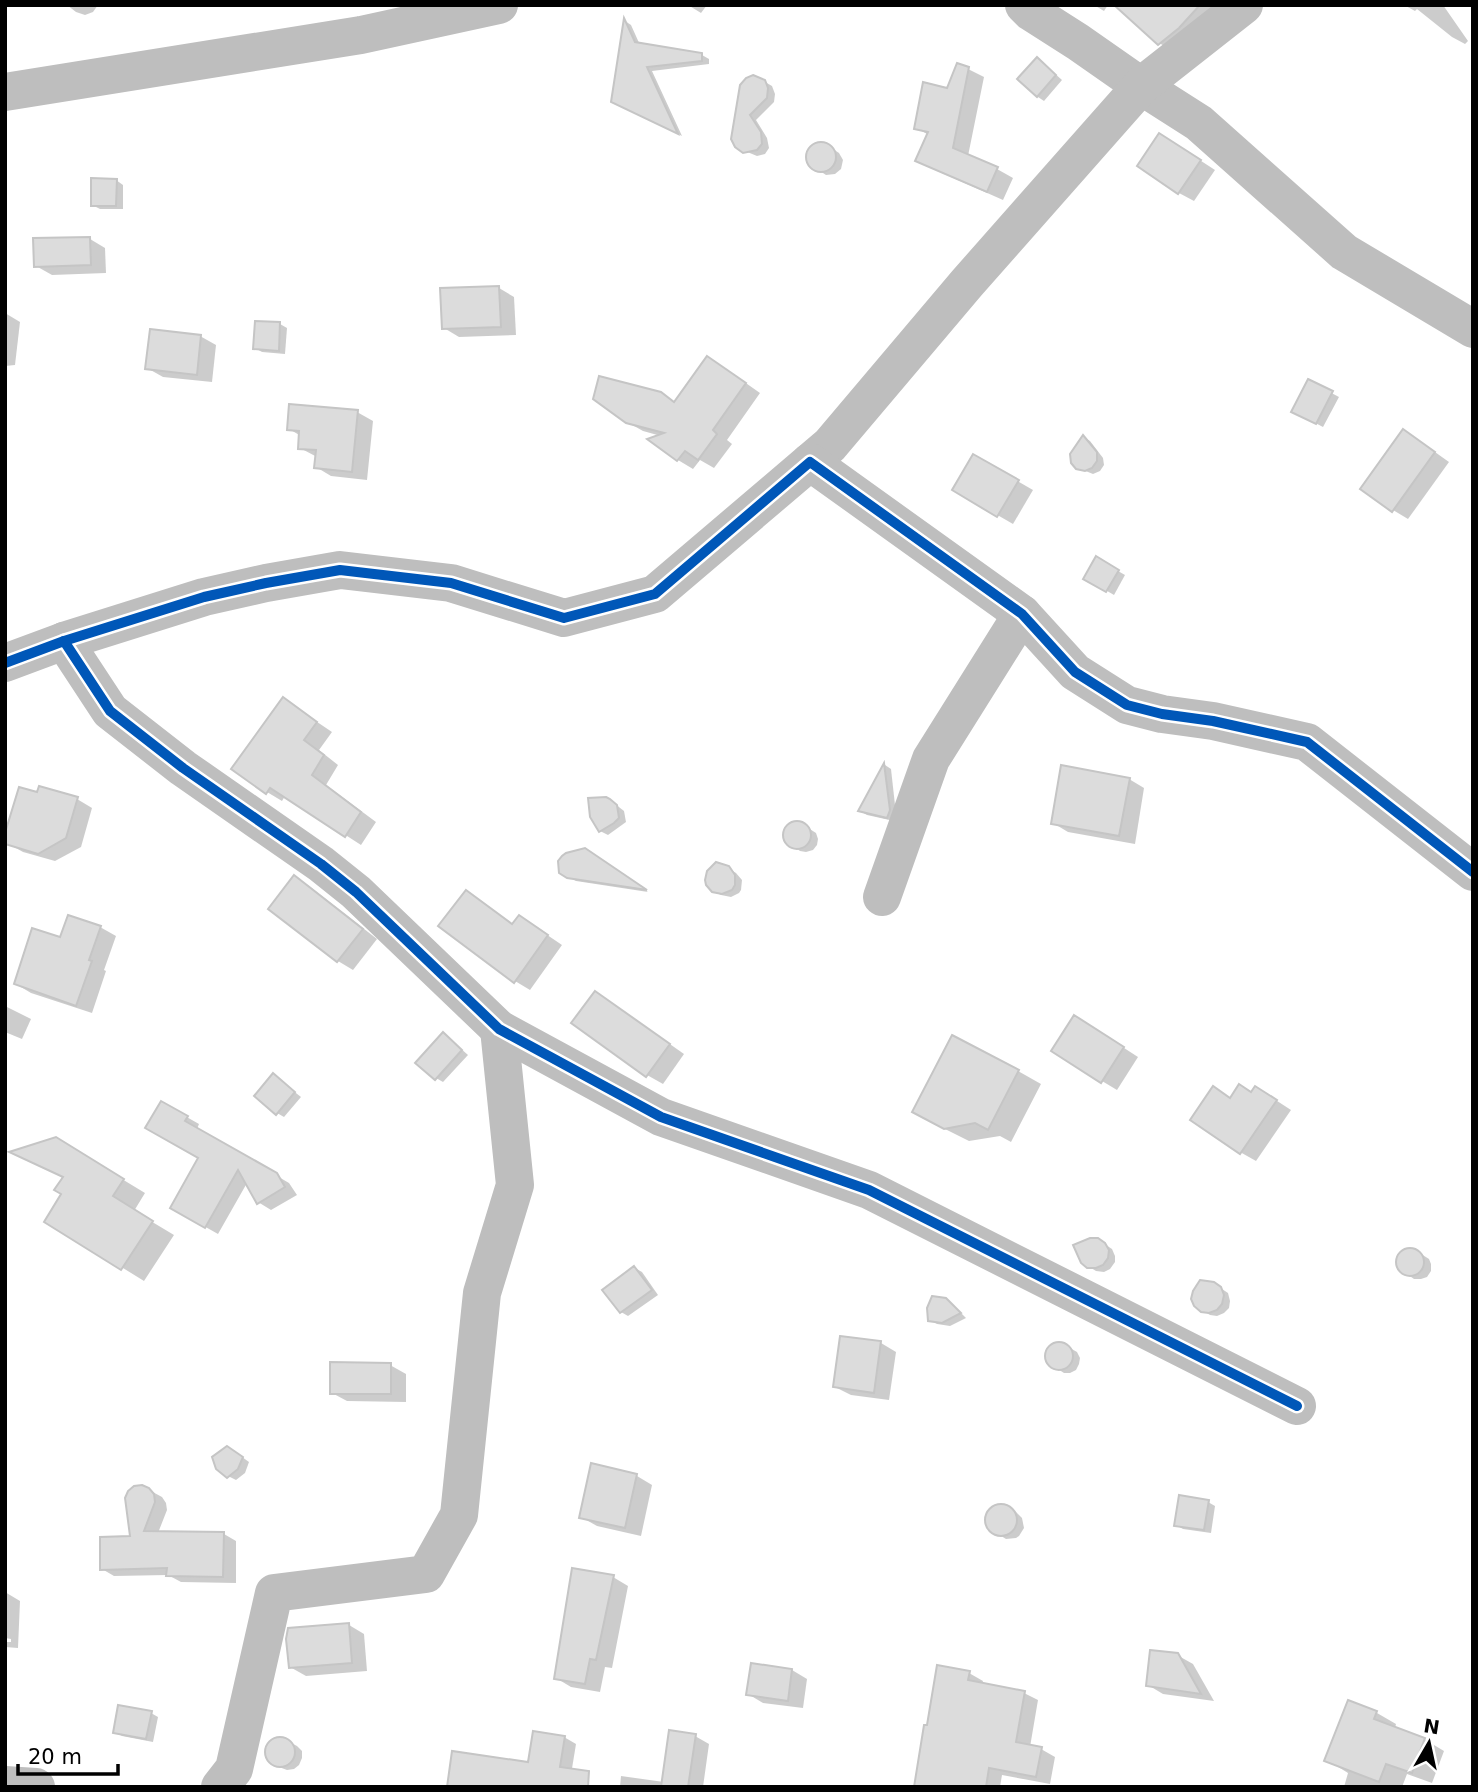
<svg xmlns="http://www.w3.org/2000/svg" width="1478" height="1792" font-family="'DejaVu Sans',sans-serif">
	<rect width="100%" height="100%" fill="#fff"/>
	<g fill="#0003">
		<path d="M67,5H98L93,12L85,15L76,12Z"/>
		<path d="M688,5H707L701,13Z"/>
		<path d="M1094,5H1108L1104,11Z"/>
		<path d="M1116,5H1235L1175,52L1159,43Z"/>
		<path d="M1404,5H1443L1468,41L1465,44L1452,37L1417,9L1415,11Z"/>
		<path d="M625,21L631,25L640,45L702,55L709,59V64L652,71L682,136L620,105Z"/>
		<path d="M1037,60L1044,64L1062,80L1044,101L1038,97L1021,78Z"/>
		<path d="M968,69L984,77L968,156L997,169L1013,178L1003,200L933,169L918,161L929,135L916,128L948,90Z"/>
		<path d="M760,79L772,86L775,94L774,102L756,120L767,138L769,148L765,154L757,156L740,149Z"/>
		<path d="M819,144L827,145L839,153L843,160L841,169L835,174L826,175L811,165L808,155L815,146Z"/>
		<path d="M1175,144L1215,170L1194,201L1179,193Z"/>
		<path d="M116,180L123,185V209H100L92,205Z"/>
		<path d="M90,239L105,248L106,273L52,275L36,266Z"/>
		<path d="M499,288L514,297L516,335L459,337L444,328Z"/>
		<path d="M5,313L20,322L15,365L5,366Z"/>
		<path d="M280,324L287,328L285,354L262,352L255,348Z"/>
		<path d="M200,336L216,345L212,382L163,377L147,368Z"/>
		<path d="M723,367L760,393L727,440L732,444L714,468L700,460L693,469L678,460L650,439L661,436L643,431L627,422L660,394L675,403Z"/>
		<path d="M1309,381L1339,397L1323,427L1300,415Z"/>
		<path d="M357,412L373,421L367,480L331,476L316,467L317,457L300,448L301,436L289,429Z"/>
		<path d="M1083,437L1090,441L1103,458L1104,465L1100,471L1093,474L1078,468Z"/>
		<path d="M1418,440L1449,462L1408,519L1393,510Z"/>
		<path d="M974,456L1033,490L1013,524L954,490Z"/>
		<path d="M1097,559L1125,575L1114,595L1085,578Z"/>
		<path d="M283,699L332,732L319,750L338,765L326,785L376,822L361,845L285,796L282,801L267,792Z"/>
		<path d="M885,765L891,769L896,814L894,821L867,815L860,811Z"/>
		<path d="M1129,779L1144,788L1135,844L1068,832L1053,823Z"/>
		<path d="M38,794L77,799L92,808L81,847L55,861L23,852L7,843Z"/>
		<path d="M610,800L624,811L626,822L608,835L600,831Z"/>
		<path d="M796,823L802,824L816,833L818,839L817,845L813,850L806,852L800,851L787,842L785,836L786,830L790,825Z"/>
		<path d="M593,854L648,892L576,881L560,872Z"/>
		<path d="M728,868L736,873L742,880L741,890L739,893L731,897L721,895L713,891Z"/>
		<path d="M294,877L309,886L377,939L353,970L338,961L270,909Z"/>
		<path d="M466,892L481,901L513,925L534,926L562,945L530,990L515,981Z"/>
		<path d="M100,927L116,936L104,970L106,971L92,1013L31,993L16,984Z"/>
		<path d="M595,993L610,1002L684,1054L663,1084L647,1075L574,1023Z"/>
		<path d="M5,1006L31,1019L22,1039L5,1032Z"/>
		<path d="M1090,1026L1138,1057L1117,1090L1102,1081Z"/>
		<path d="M450,1039L468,1055L443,1082L436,1078Z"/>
		<path d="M1018,1071L1041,1084L1011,1142L1000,1136L969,1141L937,1125Z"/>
		<path d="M273,1075L301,1097L284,1117L277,1113Z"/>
		<path d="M1252,1094L1271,1097L1291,1110L1256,1161L1240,1152L1231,1099Z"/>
		<path d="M162,1103L199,1124L197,1129L289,1183L297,1195L271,1210L258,1202L247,1183L218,1234L172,1208L200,1158Z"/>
		<path d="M13,1153H79L145,1193L134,1211L174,1235L144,1281L47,1221L64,1194V1178Z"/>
		<path d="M1106,1245L1112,1249L1115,1256V1262L1110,1269L1104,1272L1096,1271L1088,1266Z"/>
		<path d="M1408,1250H1415L1429,1259L1431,1264V1271L1427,1277L1421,1279H1414L1401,1270L1398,1264V1258L1402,1252Z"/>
		<path d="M635,1268L642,1272L658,1295L628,1316L621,1312Z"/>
		<path d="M1222,1289L1228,1293L1230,1301L1229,1308L1224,1313L1217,1316L1210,1315L1202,1310Z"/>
		<path d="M945,1300L953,1305L966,1318L950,1326L937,1324L930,1320Z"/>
		<path d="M881,1343L896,1352L889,1400L851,1395L835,1387Z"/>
		<path d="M1056,1344H1063L1077,1352L1080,1358L1079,1364L1076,1370L1070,1373H1064L1050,1364L1047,1359V1352L1051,1347Z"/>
		<path d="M390,1365L406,1374V1402L347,1401L332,1393Z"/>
		<path d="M235,1452L249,1462L245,1473L236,1480L228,1476Z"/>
		<path d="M593,1466L637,1476L652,1485L641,1536L597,1526L581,1517Z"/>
		<path d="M149,1490L162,1497L166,1503L167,1510L158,1533L224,1534L236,1541V1583L181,1582L168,1575L114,1576L102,1569L132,1537Z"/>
		<path d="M1208,1502L1215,1506L1211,1533L1183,1529L1176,1525Z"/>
		<path d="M1003,1506L1016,1512L1022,1518L1024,1528L1019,1536L1016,1538L1006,1539L990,1529L987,1520L988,1516L994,1508Z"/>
		<path d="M613,1577L628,1586L612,1668L605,1667L600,1692L571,1687L556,1678Z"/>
		<path d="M5,1592L20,1601L18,1648L5,1647V1642H11V1639L5,1638Z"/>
		<path d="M349,1625L364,1634L367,1671L306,1676L290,1667Z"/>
		<path d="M1177,1655L1193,1664L1214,1701L1163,1694L1148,1685Z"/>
		<path d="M792,1670L807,1679L803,1708L763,1703L748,1694Z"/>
		<path d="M969,1673L983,1681L982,1685L1024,1693L1038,1700L1030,1747L1041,1749L1055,1757L1050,1784L1002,1775L1000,1787H919L928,1727Z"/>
		<path d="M1349,1702L1377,1713L1396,1724L1395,1728L1424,1739L1444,1751L1432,1783L1407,1774L1402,1787H1344L1348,1773L1327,1760Z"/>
		<path d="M151,1713L158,1717L153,1742L122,1736L115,1732Z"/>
		<path d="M695,1736L709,1744L703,1787H620L621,1776L664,1782Z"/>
		<path d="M564,1737L576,1744L569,1787L529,1764Z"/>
		<path d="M282,1738L297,1746L302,1751V1758L299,1765L294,1769L287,1770L279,1767L271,1762L267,1757L266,1749L269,1743L275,1739Z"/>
	</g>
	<g fill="#dcdcdc" stroke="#c5c5c5" stroke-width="2">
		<path d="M1114,5H1200L1179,28L1158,45Z"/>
		<path d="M624,18L635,42L702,53V61L647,67L678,134L611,102Z"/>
		<path d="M1037,57L1056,75L1037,97L1017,79Z"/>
		<path d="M957,63L969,67L953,148L998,167L987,192L915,161L928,132L914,129L923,82L947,88Z"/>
		<path d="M753,75L765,80L768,88L767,98L750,115L761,132L762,144L757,150L743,153L735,147L731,139L740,85L746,78Z"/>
		<path d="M1159,133L1201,160L1178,194L1137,166Z"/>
		<circle cx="821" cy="157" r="15"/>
		<path d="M91,178L117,179L116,206H91Z"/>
		<path d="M90,237L91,265L34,267L33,238Z"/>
		<path d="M499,286L501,327L442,329L440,288Z"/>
		<path d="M255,321L280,322L279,351L253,349Z"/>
		<path d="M150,329L201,335L197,375L145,369Z"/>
		<path d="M707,356L746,383L713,430L717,434L698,460L685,451L677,461L647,439L664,433L626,423L593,399L599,376L661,392L674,402Z"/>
		<path d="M1308,379L1333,391L1316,424L1291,412Z"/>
		<path d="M289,404L358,410L352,472L314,468L316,450L298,449L299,431L287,430Z"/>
		<path d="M1403,429L1435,452L1392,512L1360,489Z"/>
		<path d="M1083,435L1097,452V461L1092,468L1085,471L1076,469L1071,463L1070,454Z"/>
		<path d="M973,454L1019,480L997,517L952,490Z"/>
		<path d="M1096,556L1119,570L1106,592L1083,579Z"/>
		<path d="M283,697L317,722L304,740L324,755L312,775L361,812L345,837L270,788L266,794L231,769Z"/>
		<path d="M884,763L890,810L887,818L858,811Z"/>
		<path d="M1061,765L1130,778L1119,836L1051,824Z"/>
		<path d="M39,786L78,797L66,838L38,854L5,844V833L19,787L37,792Z"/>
		<path d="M606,797L610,799L617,805L619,818L614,823L599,832L590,817L588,798Z"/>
		<circle cx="797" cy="835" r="14"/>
		<path d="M585,848L647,890L567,878L559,873L558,861L562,856L566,853Z"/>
		<path d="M716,862L729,866L735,875V885L732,890L722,894L712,892L706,885L705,880L707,871Z"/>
		<path d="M294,875L363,929L337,962L268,909Z"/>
		<path d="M466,890L512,924L519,915L548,935L514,983L438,926Z"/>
		<path d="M68,915L101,926L89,960L92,961L76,1006L14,984L32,928L60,937Z"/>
		<path d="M595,991L670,1044L646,1077L571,1023Z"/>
		<path d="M1074,1015L1124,1047L1101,1083L1051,1051Z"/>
		<path d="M443,1032L462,1050L435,1080L415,1063Z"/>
		<path d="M952,1035L1019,1070L988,1130L975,1123L944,1129L912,1112Z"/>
		<path d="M273,1073L295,1092L276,1115L254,1096Z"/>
		<path d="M1239,1084L1251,1092L1255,1086L1277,1100L1240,1154L1190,1120L1213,1086L1230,1098Z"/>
		<path d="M161,1101L188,1116L185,1121L277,1173L285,1187L257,1204L238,1170L205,1228L170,1208L198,1158L145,1128Z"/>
		<path d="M56,1137L124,1179L113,1196L153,1221L121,1270L44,1222L61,1194L54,1190L63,1177L9,1152Z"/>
		<path d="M1090,1238H1098L1105,1243L1109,1250L1108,1258L1103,1265L1096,1268H1087L1081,1263L1073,1245Z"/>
		<circle cx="1410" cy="1262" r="14"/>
		<path d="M634,1266L652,1290L620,1313L602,1290Z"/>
		<path d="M1200,1280L1214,1282L1221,1287L1224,1295L1222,1304L1217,1310L1209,1313L1201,1312L1194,1306L1191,1299L1193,1291Z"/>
		<path d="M932,1296L946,1298L961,1313L942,1323L928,1321L927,1308Z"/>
		<path d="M840,1336L881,1341L874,1393L833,1387Z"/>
		<circle cx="1059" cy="1356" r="14"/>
		<path d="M330,1362L391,1363V1394H330Z"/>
		<path d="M227,1446L243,1457L238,1469L227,1478L216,1469L212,1457Z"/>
		<path d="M591,1463L637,1474L625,1528L579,1518Z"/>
		<path d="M142,1485L149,1488L154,1494L155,1502L144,1531L224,1532L223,1577L166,1576L167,1568L100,1570V1537L130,1536L125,1498L128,1491L134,1486Z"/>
		<path d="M1179,1495L1209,1500L1204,1530L1174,1526Z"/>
		<circle cx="1001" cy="1520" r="16"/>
		<path d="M572,1568L614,1575L596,1660L590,1659L585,1684L554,1679Z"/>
		<path d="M349,1623L352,1663L289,1668L286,1639L288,1628Z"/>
		<path d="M1150,1650L1178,1653L1201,1694L1146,1686Z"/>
		<path d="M751,1663L792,1669L788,1701L746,1695Z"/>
		<path d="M937,1665L970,1671L968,1680L1025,1691L1016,1742L1042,1747L1036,1777L989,1768L986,1787H914L924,1725H927Z"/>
		<path d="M1348,1700L1377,1711L1374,1719L1425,1738L1412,1773L1386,1764L1379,1782L1324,1761Z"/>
		<path d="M118,1705L152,1711L146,1739L113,1733Z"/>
		<path d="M669,1730L696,1734L688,1787H661Z"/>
		<path d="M533,1731L565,1736L560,1767L589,1771L588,1787H447L452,1751L528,1762Z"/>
		<circle cx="280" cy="1752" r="15"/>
	</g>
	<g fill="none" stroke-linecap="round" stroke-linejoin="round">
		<g stroke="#bebebe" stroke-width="38">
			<path d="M1024,5L1031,12L1078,42L1141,86L1199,123L1344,252L1473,329"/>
			<path d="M5,92L361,35L499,5"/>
			<path d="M810,462L830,445L967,283L1141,86L1244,5"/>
			<path d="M64,641L110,711L183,768L321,864L356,892L499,1029L661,1117L869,1190L1297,1406"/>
			<path d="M5,663L64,641L204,597L266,583L340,570L451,583L564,618L655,594L810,462L1022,614L1075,672L1127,705L1162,714L1213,721L1307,742L1473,872"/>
			<path d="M882,897L931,759L1022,614"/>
			<path d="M5,1785L36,1787"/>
			<path d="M220,1787L234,1769L274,1593L426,1574L459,1515L482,1293L515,1185L499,1029"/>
		</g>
		<g stroke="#fff" stroke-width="15">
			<g id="cycleway">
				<path d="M64,641L110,711L183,768L321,864L356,892L499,1029L661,1117L869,1190L1297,1406"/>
				<path d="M5,663L64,641L204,597L266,583L340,570L451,583L564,618L655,594L810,462L1022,614L1075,672L1127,705L1162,714L1213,721L1307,742L1473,872"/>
			</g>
		</g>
		<use href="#cycleway" stroke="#0057b8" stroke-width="10"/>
	</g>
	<rect width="1478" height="1792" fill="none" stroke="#000000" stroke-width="14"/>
	<g transform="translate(1429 1743) rotate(9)" stroke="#ffffff" stroke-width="5" paint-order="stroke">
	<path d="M0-5L12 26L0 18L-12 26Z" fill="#000000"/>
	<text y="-10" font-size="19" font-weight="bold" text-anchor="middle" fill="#000000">N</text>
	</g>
	<path d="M18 1764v10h100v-10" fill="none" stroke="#000000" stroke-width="3.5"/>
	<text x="28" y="1764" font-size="21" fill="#000000" stroke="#ffffff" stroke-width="5" paint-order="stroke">20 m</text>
</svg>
